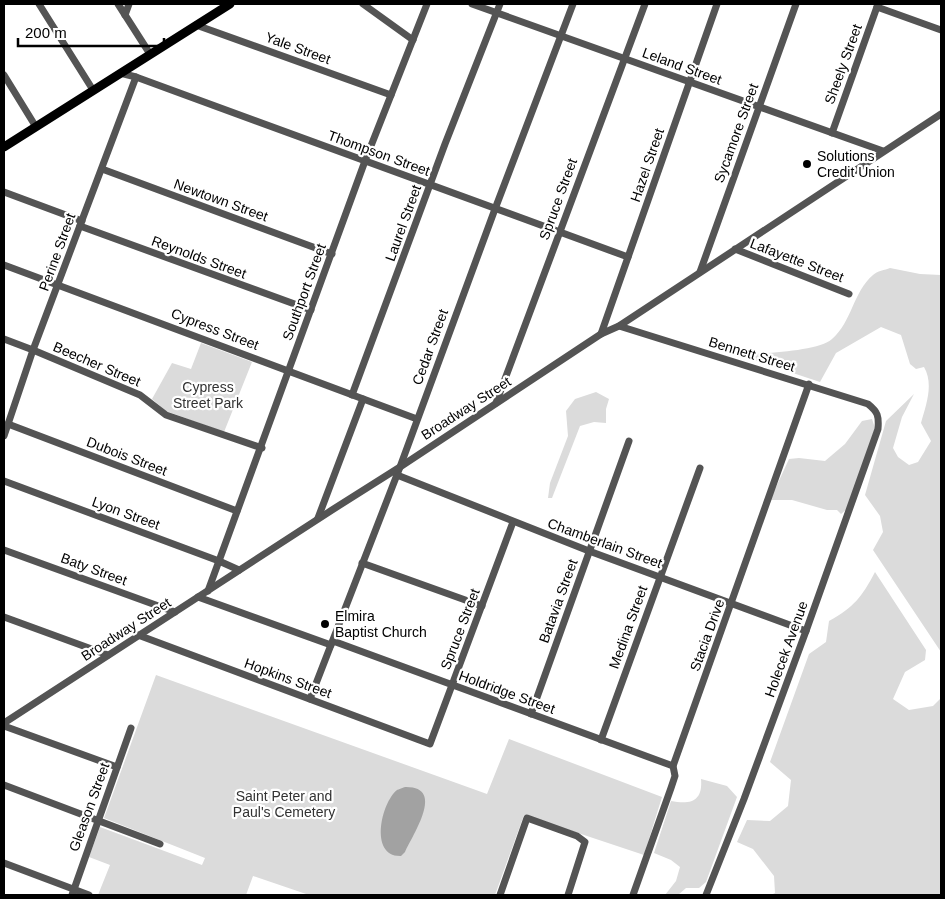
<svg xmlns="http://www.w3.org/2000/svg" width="945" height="899" font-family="Arial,sans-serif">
	<rect width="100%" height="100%" fill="#fff"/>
	<g fill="#dbdbdb">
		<path d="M890,268L920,274L941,275V652L873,550L883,532L880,516L865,495L886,421L914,394L902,417L893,448L898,457L909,465L918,462L931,441L921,423C926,405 934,384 924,367L916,369L910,364L901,335L881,327L836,353L820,382L739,355C760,353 818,352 832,339C852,322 853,292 873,275C877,271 885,270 890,268Z"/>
		<path d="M201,343L252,362L224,432L166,411L152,399L172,363L191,369Z"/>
		<path d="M596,392L609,399L606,409V423L594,422L580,426L552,498H548L550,483L568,436L566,411L575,399Z"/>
		<path d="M872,419L875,428L847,509L841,514L837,510H827L792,500H770L789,459L799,458L825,461L845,444L862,421Z"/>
		<path d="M875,572L926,650L925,660L905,672L893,699L909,710L933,706L941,698V895H771L775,893L774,876L753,849L737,842L747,820L770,821L788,806L791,780L770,762L809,654L826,642L829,621C854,607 862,597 875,572Z"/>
		<path d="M156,675L487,794L509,739L662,797L644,855L524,815L495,895H309L253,876L246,895H98L110,865L89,857L100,827L202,865L205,858L104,818Z"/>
		<path d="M701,779L727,786L737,797L706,882L699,888H686L678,895H665L676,881L680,867L671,860L654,853L671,801C691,805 703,801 701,779Z"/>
	</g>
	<path fill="#a2a2a2" d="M405,787C446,786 413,834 405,852L401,856C369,857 381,803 397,790C398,790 404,787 405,787Z"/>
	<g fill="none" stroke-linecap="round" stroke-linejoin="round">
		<g stroke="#545454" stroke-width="7">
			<path d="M39,4L93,90"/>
			<path d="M118,4L150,54"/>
			<path d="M363,4L413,40"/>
			<path d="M472,4L883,151"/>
			<path d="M877,7L941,30"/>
			<path d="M125,15L129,4"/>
			<path d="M196,25L391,95"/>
			<path d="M120,73L136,77L628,257"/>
			<path d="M4,75L36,127"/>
			<path d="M832,133L878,4"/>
			<path d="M102,169L332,254"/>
			<path d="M4,192L82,221"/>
			<path d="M80,226L311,310"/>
			<path d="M735,249L849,294"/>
			<path d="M4,265L417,419"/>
			<path d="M700,272L796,4"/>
			<path d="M619,326L868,404C878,412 879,416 878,429L806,631L744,799L706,895"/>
			<path d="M601,334L717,4"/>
			<path d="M4,339L33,350L140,395L166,415L262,448"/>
			<path d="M352,395L445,144L500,4"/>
			<path d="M496,403L645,4"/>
			<path d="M8,424L237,511"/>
			<path d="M4,436L33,350L136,77"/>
			<path d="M397,475L589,551L806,631"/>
			<path d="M4,481L219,561L239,570"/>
			<path d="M318,518L363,399"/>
			<path d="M4,550L175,612"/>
			<path d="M362,563L482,606"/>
			<path d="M208,591L365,161L427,4"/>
			<path d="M198,597L331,645"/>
			<path d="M4,617L108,655"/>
			<path d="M138,635L430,744L513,522"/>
			<path d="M333,641L673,766"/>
			<path d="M310,699L400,467L495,209L573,4"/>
			<path d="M531,714L629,441"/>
			<path d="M4,723L332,510L400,467L601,334L619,326L941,114"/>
			<path d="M4,726L117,767"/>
			<path d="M601,740L700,468"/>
			<path d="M4,785L160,844"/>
			<path d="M4,863L89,895"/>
			<path d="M72,895L131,728"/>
			<path d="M500,895L527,818L577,836L585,842L568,895"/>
			<path d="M633,895L671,788L675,776L673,766L809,384"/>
		</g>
		<path stroke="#000" stroke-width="9" d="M4,147L230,4"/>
	</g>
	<g fill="#000" stroke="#fff" stroke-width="2">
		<circle cx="807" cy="164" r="5"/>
		<circle cx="325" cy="624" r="5"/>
	</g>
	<g text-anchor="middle" stroke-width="4.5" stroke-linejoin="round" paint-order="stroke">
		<g font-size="14" fill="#000" stroke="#fff">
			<text transform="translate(298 48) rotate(20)" y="5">Yale Street</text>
			<text transform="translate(843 64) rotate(-70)" y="5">Sheely Street</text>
			<text transform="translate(682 66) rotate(20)" y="5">Leland Street</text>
			<text transform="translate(736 133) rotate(-70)" y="5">Sycamore Street</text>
			<text transform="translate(379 153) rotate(20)" y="5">Thompson Street</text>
			<text transform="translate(647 165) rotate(-71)" y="5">Hazel Street</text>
			<text transform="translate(558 199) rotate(-70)" y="5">Spruce Street</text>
			<text transform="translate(221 200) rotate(20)" y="5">Newtown Street</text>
			<text transform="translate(403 223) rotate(-70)" y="5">Laurel Street</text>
			<text transform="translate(57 252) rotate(-70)" y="5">Perine Street</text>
			<text transform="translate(199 257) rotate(20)" y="5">Reynolds Street</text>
			<text transform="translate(797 260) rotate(21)" y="5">Lafayette Street</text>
			<text transform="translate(304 292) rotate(-70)" y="5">Southport Street</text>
			<text transform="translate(215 329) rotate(21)" y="5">Cypress Street</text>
			<text transform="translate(430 347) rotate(-70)" y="5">Cedar Street</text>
			<text transform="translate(752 354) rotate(17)" y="5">Bennett Street</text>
			<text transform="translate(97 364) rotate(23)" y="5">Beecher Street</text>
			<text transform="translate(466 408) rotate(-33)" y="5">Broadway Street</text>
			<text transform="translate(127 456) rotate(21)" y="5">Dubois Street</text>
			<text transform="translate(126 513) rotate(20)" y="5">Lyon Street</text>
			<text transform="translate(605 543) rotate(20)" y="5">Chamberlain Street</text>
			<text transform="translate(94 569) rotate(20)" y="5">Baty Street</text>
			<text transform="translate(558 601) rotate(-70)" y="5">Batavia Street</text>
			<text transform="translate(628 627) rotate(-70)" y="5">Medina Street</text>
			<text transform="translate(126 629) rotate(-33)" y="5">Broadway Street</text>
			<text transform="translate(460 629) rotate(-69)" y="5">Spruce Street</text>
			<text transform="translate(707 635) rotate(-70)" y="5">Stacia Drive</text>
			<text transform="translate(786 649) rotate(-70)" y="5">Holecek Avenue</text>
			<text transform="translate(288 678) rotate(20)" y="5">Hopkins Street</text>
			<text transform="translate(507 692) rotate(20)" y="5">Holdridge Street</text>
			<text transform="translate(89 807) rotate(-70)" y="5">Gleason Street</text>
		</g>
		<g font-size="14" fill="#000" stroke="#fff" text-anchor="start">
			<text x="817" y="161">Solutions<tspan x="817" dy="16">Credit Union</tspan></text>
			<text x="335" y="621">Elmira<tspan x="335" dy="16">Baptist Church</tspan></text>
		</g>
		<g font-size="14" fill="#323232" stroke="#fff">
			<text x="208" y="392">Cypress<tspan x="208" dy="16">Street Park</tspan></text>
			<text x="284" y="801">Saint Peter and<tspan x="284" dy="16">Paul's Cemetery</tspan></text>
		</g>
	</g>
	<rect width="945" height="899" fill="none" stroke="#000000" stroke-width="10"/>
	<path d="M18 38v8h146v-8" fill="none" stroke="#000000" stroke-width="2.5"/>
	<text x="25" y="38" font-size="15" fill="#000000" stroke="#ffffff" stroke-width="4" paint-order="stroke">200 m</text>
</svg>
